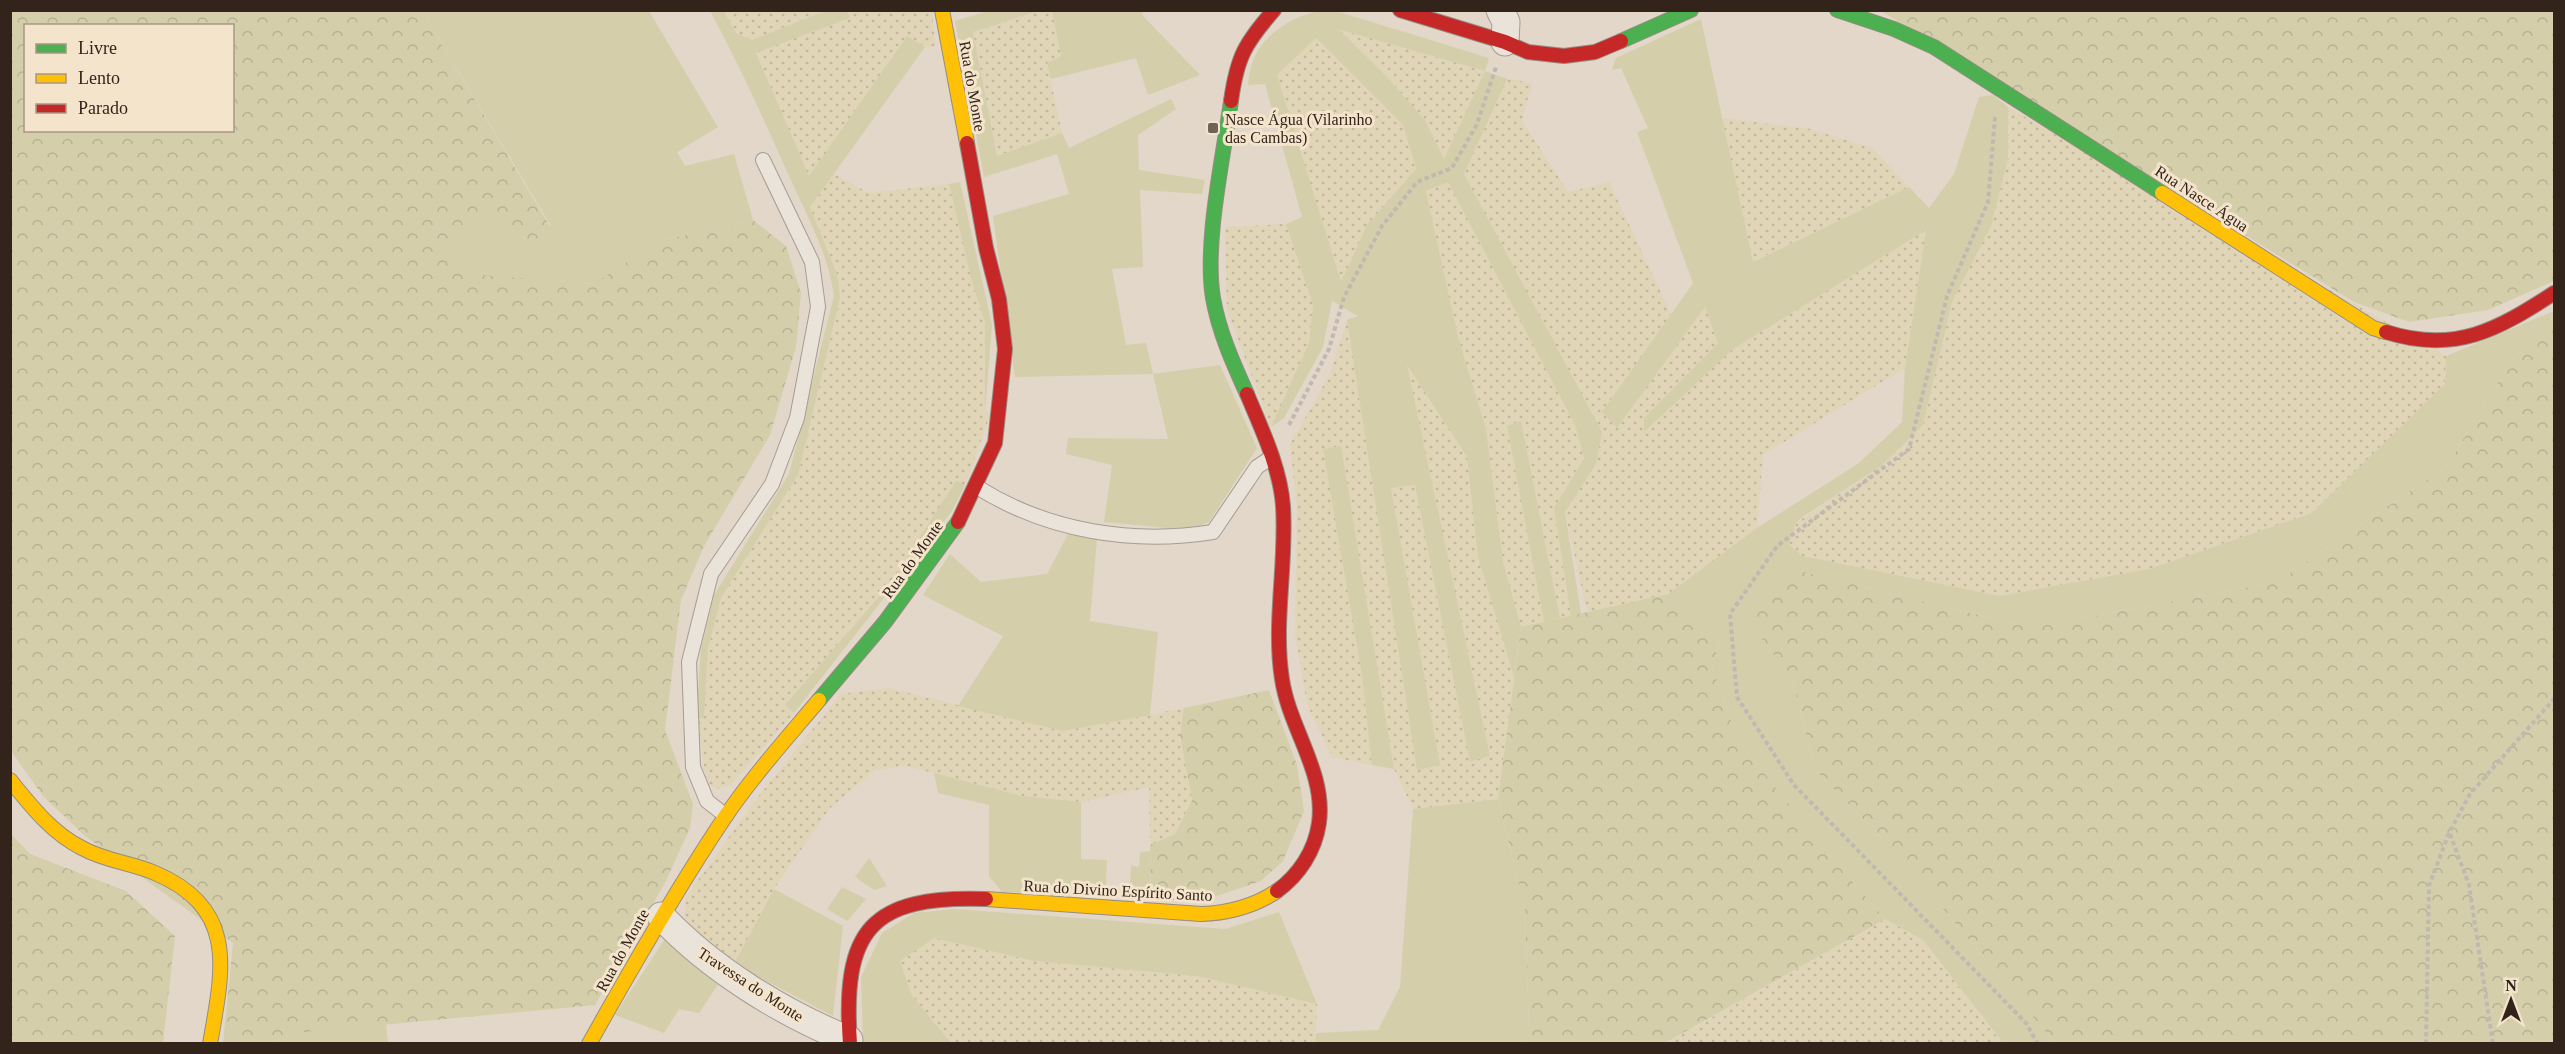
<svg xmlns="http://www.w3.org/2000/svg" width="2565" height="1054" font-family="Georgia,serif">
	<defs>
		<pattern id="farmland-dots" width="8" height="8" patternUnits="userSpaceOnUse" patternTransform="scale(1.5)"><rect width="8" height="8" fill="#e1d5b8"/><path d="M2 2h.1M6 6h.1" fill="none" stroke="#c2b79e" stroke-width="1.8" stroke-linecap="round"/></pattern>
		<pattern id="forest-crowns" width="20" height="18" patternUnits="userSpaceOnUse" patternTransform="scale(1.5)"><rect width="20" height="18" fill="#d4cfaa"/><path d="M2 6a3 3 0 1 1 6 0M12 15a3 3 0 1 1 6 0" fill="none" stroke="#b6b292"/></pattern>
	</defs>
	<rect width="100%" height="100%" fill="#e2d7c8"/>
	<g fill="url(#farmland-dots)">
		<path d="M724,11H825L752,40L736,33Z"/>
		<path d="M847,11H932L935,46L925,47L907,36L809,177L756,52L850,18Z"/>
		<path d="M1038,11H1052L1061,56L1047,63L1062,133L997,156L973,32Z"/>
		<path d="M1336,28L1485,71L1444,159L1425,120L1385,75Z"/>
		<path d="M1316,38L1403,125L1416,170L1367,225L1341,283L1277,75Z"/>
		<path d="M1507,79L1532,83L1522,120L1568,192L1609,182L1671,314L1602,412L1617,428L1705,306L1718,343L1644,418V431L1733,349L1926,229L1905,368L1763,455L1757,528L1668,594L1587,612L1565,512L1596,464L1464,174Z"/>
		<path d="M2008,107L2446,356L2445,384L2312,513L2149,569L1999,596L1803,556L1789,545L1796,523L1881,466L1923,425L1952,302L1991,226L2008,159Z"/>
		<path d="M1722,118L1811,129L1872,148L1909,187L1752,262Z"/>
		<path d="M834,174L869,193L949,184L972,282L985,322V412L991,413L965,485L956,482L890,584L785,705L794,713L731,785L719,789L707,784L696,718L704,717L708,648L721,598L798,475L840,298L837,274L810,207Z"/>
		<path d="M1448,181L1575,425L1584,457L1554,508L1571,616L1560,618L1521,421L1507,426L1544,622L1521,627L1503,562L1486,429L1458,337L1426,192Z"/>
		<path d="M1286,224L1313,305L1309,343L1271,427L1227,310L1225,227Z"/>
		<path d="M1347,320L1418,769L1440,765L1391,488L1415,485L1470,761L1490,756L1406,363L1467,457L1478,557L1514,677L1498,799L1413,809L1394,769L1340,446L1372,765L1332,757L1307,704L1295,633L1297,510L1290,444L1330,374Z"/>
		<path d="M889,688L1063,731L1184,708L1180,735L1192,799L1175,834L1150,845L1149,787L1081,802L1022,796L906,766L875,770L829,809L774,889L734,964L696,939L685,918L686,897L757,798L841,694Z"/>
		<path d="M1885,919L1923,940L2002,1043L1665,1044Z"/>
		<path d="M934,938L1034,961L1197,976L1317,1004L1315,1043H951L911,994L900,961Z"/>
	</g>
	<g fill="#d4cfaa" fill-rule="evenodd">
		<path d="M1325,10L1336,11L1489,58L1485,71L1507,79L1464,174L1602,432L1596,464L1565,512L1581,614L1571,616L1554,508L1584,458L1575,425L1448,182L1426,191L1458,337L1486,429L1503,562L1521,627L1514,677L1478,557L1467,457L1407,365L1490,756L1470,762L1415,485L1391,488L1440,765L1417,770L1347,320L1358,316L1332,301L1323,347L1284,418L1271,427L1309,343L1313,305L1286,224L1302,217L1265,84L1248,85C1249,77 1250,68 1253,61C1264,32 1296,14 1325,10ZM1338,29L1485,71L1444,159L1425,120L1385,75ZM1316,38L1403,125L1416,169L1367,225L1341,282L1277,75Z"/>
		<path d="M422,11H649L718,127L677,152L685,166L734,154L753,220L658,241L595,284L469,275L444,243L479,214L527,239L551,226Z"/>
		<path d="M710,11H724L736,33L752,40L825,11H847L850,18L756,53L809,176L907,36L925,47L810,207L837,274L840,298L798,475L721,598L708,648L704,718H696L701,649L714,595L789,474L834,296C829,255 806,214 789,176C764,120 739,64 710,11Z"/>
		<path d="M988,11H1038L973,32L997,156L1062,133L1069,148L1171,99L1176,109L1138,135L1139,170L1205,180L1202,194L1140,190L1143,267L1112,269L1126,345L1146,343L1153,374L1220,365L1257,448L1209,522L1189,530L1104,522L1112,465L1066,454L1068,438L1168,439L1153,374L1015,377L993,216L1069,194L1057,154L984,177L955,21Z"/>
		<path d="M1052,11H1142L1143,16L1200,75L1148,95L1136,58L1051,79L1047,63L1061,56Z"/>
		<path d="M1701,19L1753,262L1909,187L1929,208L1954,174L1979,97L1993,95L2008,107V159L1991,226L1952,302L1923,425L1881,466L1804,516L1796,523L1789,545L1803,556L1999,596L2149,569L2312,513L2445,384L2446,356L2554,311L2510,363L2447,466L2277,582L2031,628L1796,570L1745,615L1793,682L1815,770L1900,857L2055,1043H2003L1923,940L1885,919L1829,855L1738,740L1712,667L1721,637L1668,594L1757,528L1859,463L1902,422L1905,368L1926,230L1733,349L1644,432V418L1718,343L1705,307L1617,428L1602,412L1693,283L1637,132L1648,128L1621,68L1612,70L1616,58Z"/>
		<path d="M960,182L992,325L985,412V322L972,282L949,184Z"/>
		<path d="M1521,421L1560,618L1544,622L1507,426Z"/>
		<path d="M1341,446L1394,769L1372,765L1362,675L1323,449Z"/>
		<path d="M956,481L965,485L952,511L794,713L785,705L890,584Z"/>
		<path d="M1068,534L1097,539L1090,621L1158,632L1150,715L1063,731L958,706L1003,636L923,595L950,554L981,582L1047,574Z"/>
		<path d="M934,773L1022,796L1081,802V859L1107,860L1106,885L1083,882L1070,894L1002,892L989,876V805L938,793Z"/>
		<path d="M1498,799L1525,910L1529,1029L1525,1043L1315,1044L1316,1033L1378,1030L1400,987L1413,809Z"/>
		<path d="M1150,851L1151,899L1140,889L1130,888L1131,865L1139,867L1140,852Z"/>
		<path d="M869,858L887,886L874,890L855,877Z"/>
		<path d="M842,887L866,899L847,921L827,909Z"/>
		<path d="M774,889L843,926L833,1016L734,964Z"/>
		<path d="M955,909L1225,929L1279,912L1317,1004L1197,976L1034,961L934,938L900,961L911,994L951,1043H863L861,977L882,933L914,913Z"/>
		<path d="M665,939L723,977L699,1013L679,1009L664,1033L615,1015Z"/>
		<path d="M386,1024L388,1043L275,1044L284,1034Z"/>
	</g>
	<g fill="url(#forest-crowns)" fill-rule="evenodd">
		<path d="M10,11H422L564,250L527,239L479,214L445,243L469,274L594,284L658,241L753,220L786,246L801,293L796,347L770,435L704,546L681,600L665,730L693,804L690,828L666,881L595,1005L285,1034L275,1043H223L233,943L85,836L43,796L11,751ZM26,26H232V130H26Z"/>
		<path d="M1881,11H2554V281L2488,310L2409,322L2354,302Z"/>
		<path d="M2554,311V1043H2055L1900,857L1815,770L1793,682L1745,615L1796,570L2031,628L2277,582L2447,466L2510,363Z"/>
		<path d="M1668,594L1721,637L1712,667L1738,740L1829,855L1885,919L1665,1043H1525L1529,1028L1525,910L1498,799L1521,627Z"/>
		<path d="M1269,690L1297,765L1304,811L1283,861L1261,881L1202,901L1151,899L1150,845L1175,834L1192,800L1180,735L1184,708Z"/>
		<path d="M10,833L30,854L126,891L175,936L163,1043H11Z"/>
	</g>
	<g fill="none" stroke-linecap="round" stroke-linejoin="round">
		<g stroke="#a69c92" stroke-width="16">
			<g id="lane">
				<path d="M977,487C1047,531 1132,545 1213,532L1257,467L1272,457"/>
				<path d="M726,816L707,801L693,767L689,662L711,574L772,484L797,418L818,307L812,262L763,160"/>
			</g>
		</g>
		<g stroke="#a69c92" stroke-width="29">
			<g id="street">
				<path d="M1500,10L1506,22L1505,42"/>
				<path d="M661,916C711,969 782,1013 849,1040"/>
			</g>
		</g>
		<g stroke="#968c82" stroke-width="16">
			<g id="fast">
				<path d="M1837,10L1894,29L1934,47L2162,193"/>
				<path d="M1621,41L1691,10"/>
				<path d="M1231,101C1223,159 1204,243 1213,298C1219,332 1233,363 1247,394"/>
				<path d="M819,700L885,622L958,522"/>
			</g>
		</g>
		<g stroke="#968c82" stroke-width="16">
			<g id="slow">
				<path d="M942,10L967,143"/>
				<path d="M2162,193L2373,328L2386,332"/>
				<path d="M10,780C31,806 52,833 82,848C105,861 132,863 155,873C240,909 222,973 210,1044"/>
				<path d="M986,899L1201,914C1229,913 1253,907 1277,891"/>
				<path d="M589,1044C632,967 676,890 725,817C753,776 787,738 819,700"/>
			</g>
		</g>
		<g stroke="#968c82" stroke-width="16">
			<g id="jam">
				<path d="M1400,10L1505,42L1528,52L1564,56L1595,52L1621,41"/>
				<path d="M1231,101C1237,57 1245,43 1274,10"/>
				<path d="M2386,332C2455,354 2497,330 2554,293"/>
				<path d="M1247,394C1262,430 1280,467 1283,506C1287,563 1273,623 1282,679C1289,728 1326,772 1319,823C1315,851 1299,875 1277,891"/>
				<path d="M958,522L995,443L1005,349L999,299L986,248L967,143"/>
				<path d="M850,1044C842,930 870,895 986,899"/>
			</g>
		</g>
		<g stroke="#c1b9b1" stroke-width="4" stroke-dasharray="4.5 3" stroke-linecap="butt">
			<path d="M1995,117L1988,202L1947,296L1909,449L1777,546L1730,614L1737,697L1794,785L2026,1023L2038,1044"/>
			<path d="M1289,425L1329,349L1344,297L1382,226L1417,182L1452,168L1477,124L1496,67"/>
			<path d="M2450,834L2469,885L2493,1044"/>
			<path d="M2426,1044L2429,886L2449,833L2470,794L2554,699"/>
		</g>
		<use href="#lane" stroke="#eae3d9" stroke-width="14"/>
		<use href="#street" stroke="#eae3d9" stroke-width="27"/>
		<use href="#fast" stroke="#4caf50" stroke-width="14"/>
		<use href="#slow" stroke="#ffc107" stroke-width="14"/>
		<use href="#jam" stroke="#c62828" stroke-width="14"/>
	</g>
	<rect fill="#706358" stroke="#f4e4cc" stroke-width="2" x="1207" y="122" width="12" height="12" rx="3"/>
	<g text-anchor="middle" stroke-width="6" stroke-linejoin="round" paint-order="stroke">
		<g font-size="16" fill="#33241b" stroke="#f4e4cc">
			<text transform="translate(973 86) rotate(80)" y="6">Rua do Monte</text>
			<text transform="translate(2202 198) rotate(33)" y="6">Rua Nasce Água</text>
			<text transform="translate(912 559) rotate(-54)" y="6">Rua do Monte</text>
			<text transform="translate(1118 890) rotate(3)" y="6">Rua do Divino Espírito Santo</text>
			<text transform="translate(622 950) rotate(-61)" y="6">Rua do Monte</text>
			<text transform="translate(751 984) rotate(33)" y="6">Travessa do Monte</text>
		</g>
		<g font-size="16" fill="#33241b" stroke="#f4e4cc" text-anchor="start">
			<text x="1225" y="125">Nasce Água (Vilarinho<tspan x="1225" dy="18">das Cambas)</tspan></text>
		</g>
	</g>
	<rect width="2565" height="1054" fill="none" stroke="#33241b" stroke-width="24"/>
	<rect x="24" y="24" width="210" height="108" fill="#f4e4cc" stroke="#a79785" stroke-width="1.5"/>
	<rect x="36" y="44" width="30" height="9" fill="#4caf50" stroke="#a79785" stroke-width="1.5"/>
	<text x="78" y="54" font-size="18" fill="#33241b">Livre</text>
	<rect x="36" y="74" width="30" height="9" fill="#ffc107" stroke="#a79785" stroke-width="1.5"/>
	<text x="78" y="84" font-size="18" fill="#33241b">Lento</text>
	<rect x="36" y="104" width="30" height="9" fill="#c62828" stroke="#a79785" stroke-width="1.5"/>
	<text x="78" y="114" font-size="18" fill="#33241b">Parado</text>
	<g transform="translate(2511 1000)" stroke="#f4e4cc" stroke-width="4.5" paint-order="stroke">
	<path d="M0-4.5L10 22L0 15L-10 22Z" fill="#33241b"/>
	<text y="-9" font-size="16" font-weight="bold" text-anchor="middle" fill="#33241b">N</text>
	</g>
</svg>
